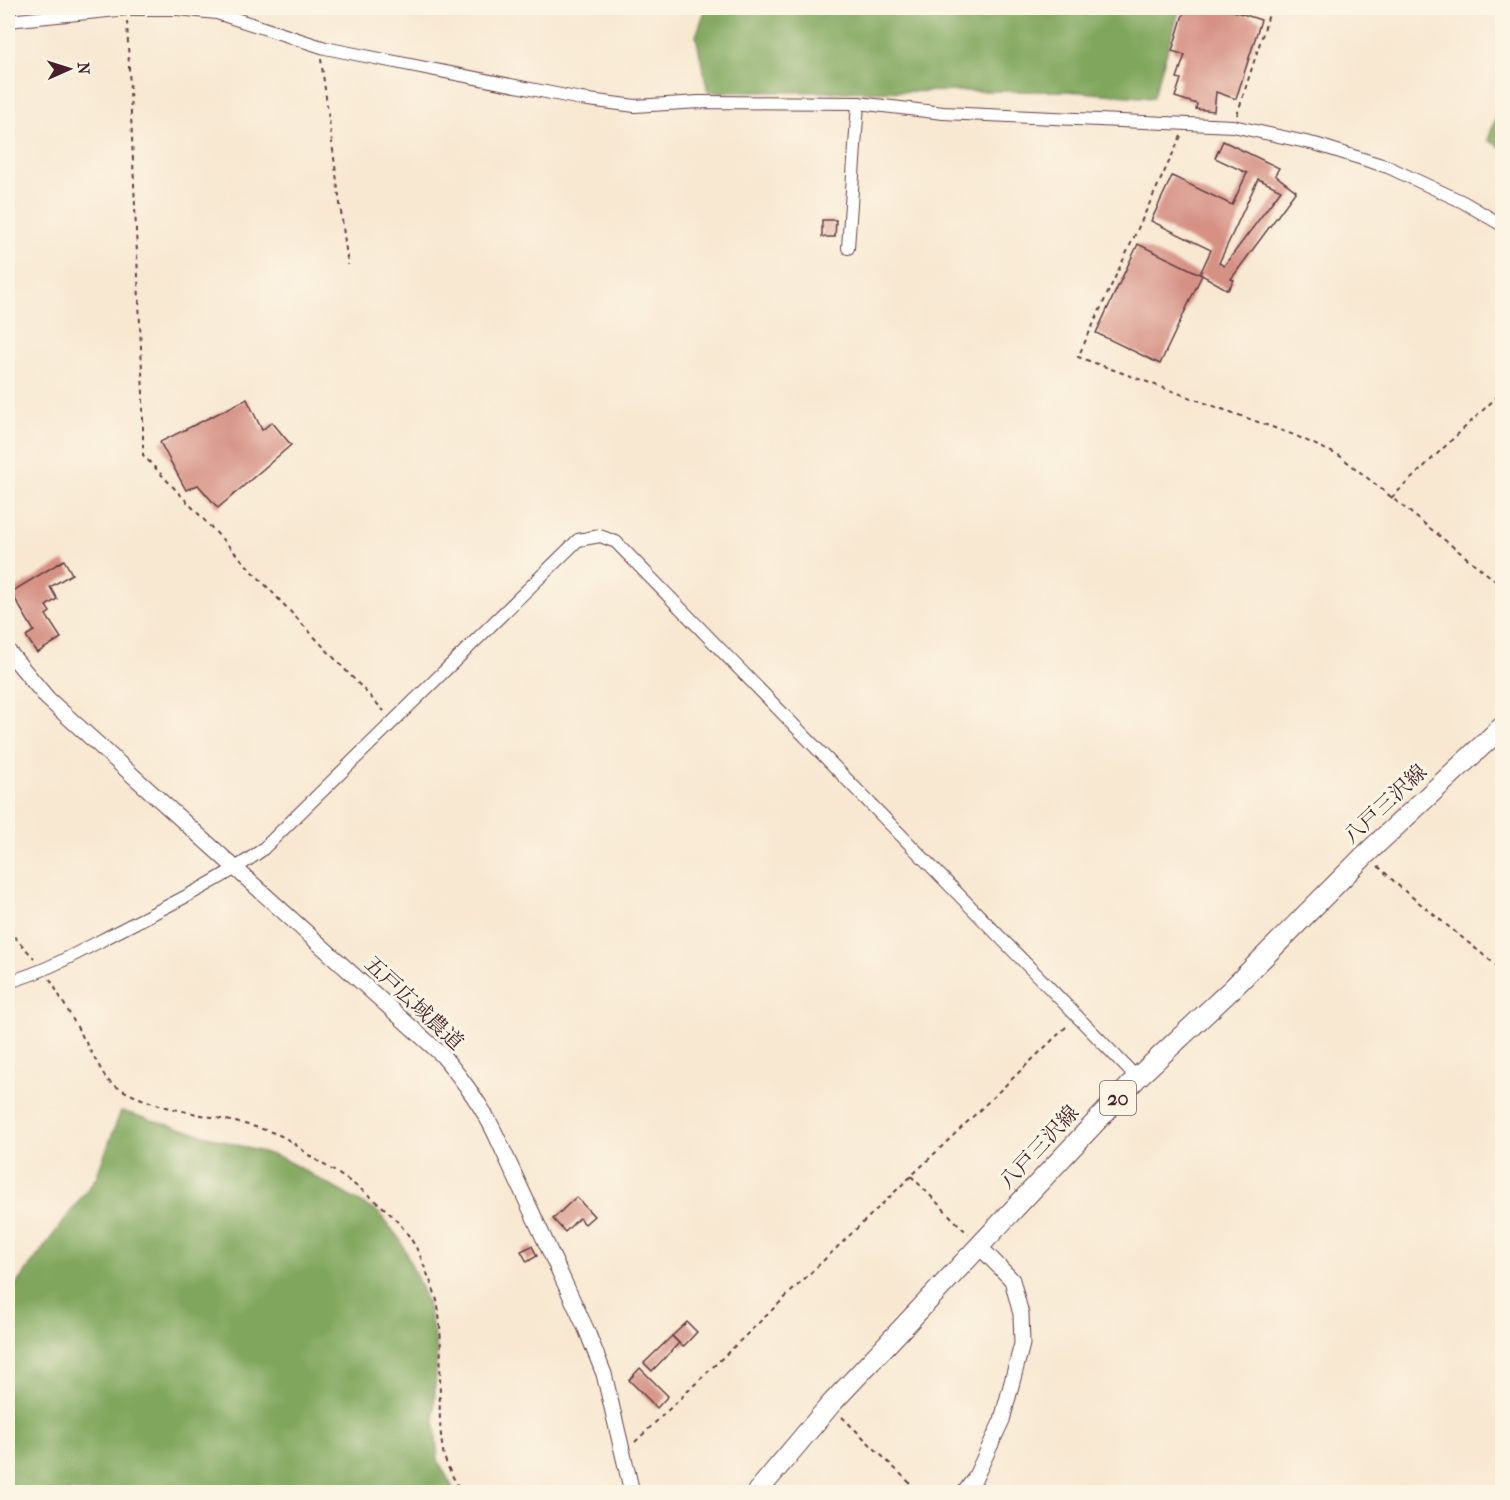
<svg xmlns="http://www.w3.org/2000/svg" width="1510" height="1500" font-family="'IM FELL French Canon','Noto Serif JP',serif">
	<rect width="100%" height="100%" fill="#fcf5e5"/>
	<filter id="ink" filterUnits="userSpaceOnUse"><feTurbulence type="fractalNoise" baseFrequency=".0167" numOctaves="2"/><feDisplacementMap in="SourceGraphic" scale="12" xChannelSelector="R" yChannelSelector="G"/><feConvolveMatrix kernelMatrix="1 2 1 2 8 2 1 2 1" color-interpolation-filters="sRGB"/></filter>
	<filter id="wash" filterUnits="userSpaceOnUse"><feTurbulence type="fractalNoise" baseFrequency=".008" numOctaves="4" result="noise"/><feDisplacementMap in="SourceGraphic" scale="24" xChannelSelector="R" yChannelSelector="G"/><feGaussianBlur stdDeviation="1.35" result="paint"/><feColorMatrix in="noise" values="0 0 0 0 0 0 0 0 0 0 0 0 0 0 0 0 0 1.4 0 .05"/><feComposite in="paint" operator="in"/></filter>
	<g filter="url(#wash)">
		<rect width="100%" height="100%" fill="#f8e8d2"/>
		<g fill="#7fa65c" stroke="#646244" stroke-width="1.5">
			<path d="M706,8H1180L1153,98L1067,91L708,92L696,36Z"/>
			<path d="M1502,101V148L1488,140Z"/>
			<path d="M121,1111L282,1158L379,1213L401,1241L427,1302L437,1350L434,1412L438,1460L455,1492H8V1288L15,1286L96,1178Z"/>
		</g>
		<g id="blocks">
			<g fill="#d69185" fill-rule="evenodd">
				<path d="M1185,8H1224L1261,20L1236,99L1216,92L1214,111L1196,109L1197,104L1175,97L1181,79L1177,78L1185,55L1172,51Z"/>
				<path d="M1223,141L1279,168L1275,175L1296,191L1231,279L1234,280L1228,290L1202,275L1160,364L1096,333L1138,244L1202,275L1200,274L1211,250L1151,221L1172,176L1232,205L1247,173L1215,158ZM1258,179L1281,190L1224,266L1219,263Z"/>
				<path d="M822,220H836L835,237H822Z"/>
				<path d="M247,399L262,430L272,422L291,445L218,508L198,485L186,490L160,442Z"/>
				<path d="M64,560L72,574L50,587L57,599L46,606L50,612L46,615L61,638L37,653L26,636L34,631L11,592Z"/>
				<path d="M576,1197L594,1216L585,1224L579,1218L565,1232L553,1219Z"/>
				<path d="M532,1246L537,1256L527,1262L521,1251Z"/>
				<path d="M687,1322L697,1332L683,1347L672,1336Z"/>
				<path d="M672,1336L679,1343L652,1371L644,1363Z"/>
				<path d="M640,1368L668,1396L657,1408L629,1380Z"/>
			</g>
		</g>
	</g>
	<g filter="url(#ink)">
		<use href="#blocks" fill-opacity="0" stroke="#643d44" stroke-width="1.5"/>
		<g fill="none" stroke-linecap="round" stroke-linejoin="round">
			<g stroke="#643d44" stroke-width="14">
				<g id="minor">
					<path d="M8,21L127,9H178L217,13L325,48L581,99L635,106L699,102L858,103L943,113L1233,126L1315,144L1388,167L1463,202L1502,225"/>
					<path d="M848,248L858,103"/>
					<path d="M8,982C48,971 84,949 121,930C169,905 218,882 262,850L578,540L600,536L616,542L1137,1078"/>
				</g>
			</g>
			<g stroke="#643d44" stroke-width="17">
				<g id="tertiary">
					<path d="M8,651L48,699L442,1055C463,1080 481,1104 495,1133L586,1329L604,1374L632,1492"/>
					<path d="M965,1492L975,1478L1002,1420L1022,1344L1021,1314L1012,1280L979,1246"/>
				</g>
			</g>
			<g stroke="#643d44" stroke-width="22">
				<path id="primary" d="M757,1492L830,1405L1137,1078L1232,989L1366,854L1502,727"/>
			</g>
			<g stroke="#643d44" stroke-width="2" stroke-dasharray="4.5 4.5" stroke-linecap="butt">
				<path d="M127,21L143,394V455L384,711"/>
				<path d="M321,59L348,265"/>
				<path d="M1237,115L1271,8"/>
				<path d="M1181,136L1078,357L1294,435L1340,456L1502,586"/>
				<path d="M1391,498L1502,392"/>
				<path d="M1378,866L1401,888L1502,970"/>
				<path d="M8,930L34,958"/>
				<path d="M50,979L107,1080C154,1116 226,1113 279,1135C291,1140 303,1151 313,1158C355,1184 405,1214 423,1263C428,1277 436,1292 438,1306C445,1354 435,1403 443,1451C445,1465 455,1480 461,1492"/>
				<path d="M911,1176L968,1234"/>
				<path d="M842,1417L919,1492"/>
				<path d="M635,1442L1067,1026"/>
			</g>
			<use href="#minor" stroke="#fff" stroke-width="12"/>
			<use href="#tertiary" stroke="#fff" stroke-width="15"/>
			<use href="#primary" stroke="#fff" stroke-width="20"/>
		</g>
	</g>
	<g text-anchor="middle" stroke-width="6" stroke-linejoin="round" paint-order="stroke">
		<rect fill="#fcf5e5" stroke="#7f5f63" stroke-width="1.5" x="1100" y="1081" width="36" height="34" rx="4.5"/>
		<g font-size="20" font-weight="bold" fill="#4a1f2b">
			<text x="1118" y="1105">20</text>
		</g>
		<g font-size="21" fill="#4a1f2b" stroke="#fcf5e5">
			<text transform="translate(1385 804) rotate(-43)" y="7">八戸三沢線</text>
			<text transform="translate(414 1003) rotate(43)" y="7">五戸広域農道</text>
			<text transform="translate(1039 1147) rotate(-47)" y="7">八戸三沢線</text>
		</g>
	</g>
	<rect width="1510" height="1500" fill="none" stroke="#fcf5e5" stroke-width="30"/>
	<g transform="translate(69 69) rotate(87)" stroke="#fcf5e5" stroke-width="4.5" paint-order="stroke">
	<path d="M0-4.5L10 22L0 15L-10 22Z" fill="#4a1f2b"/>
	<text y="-9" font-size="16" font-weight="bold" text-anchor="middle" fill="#4a1f2b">N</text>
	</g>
</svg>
